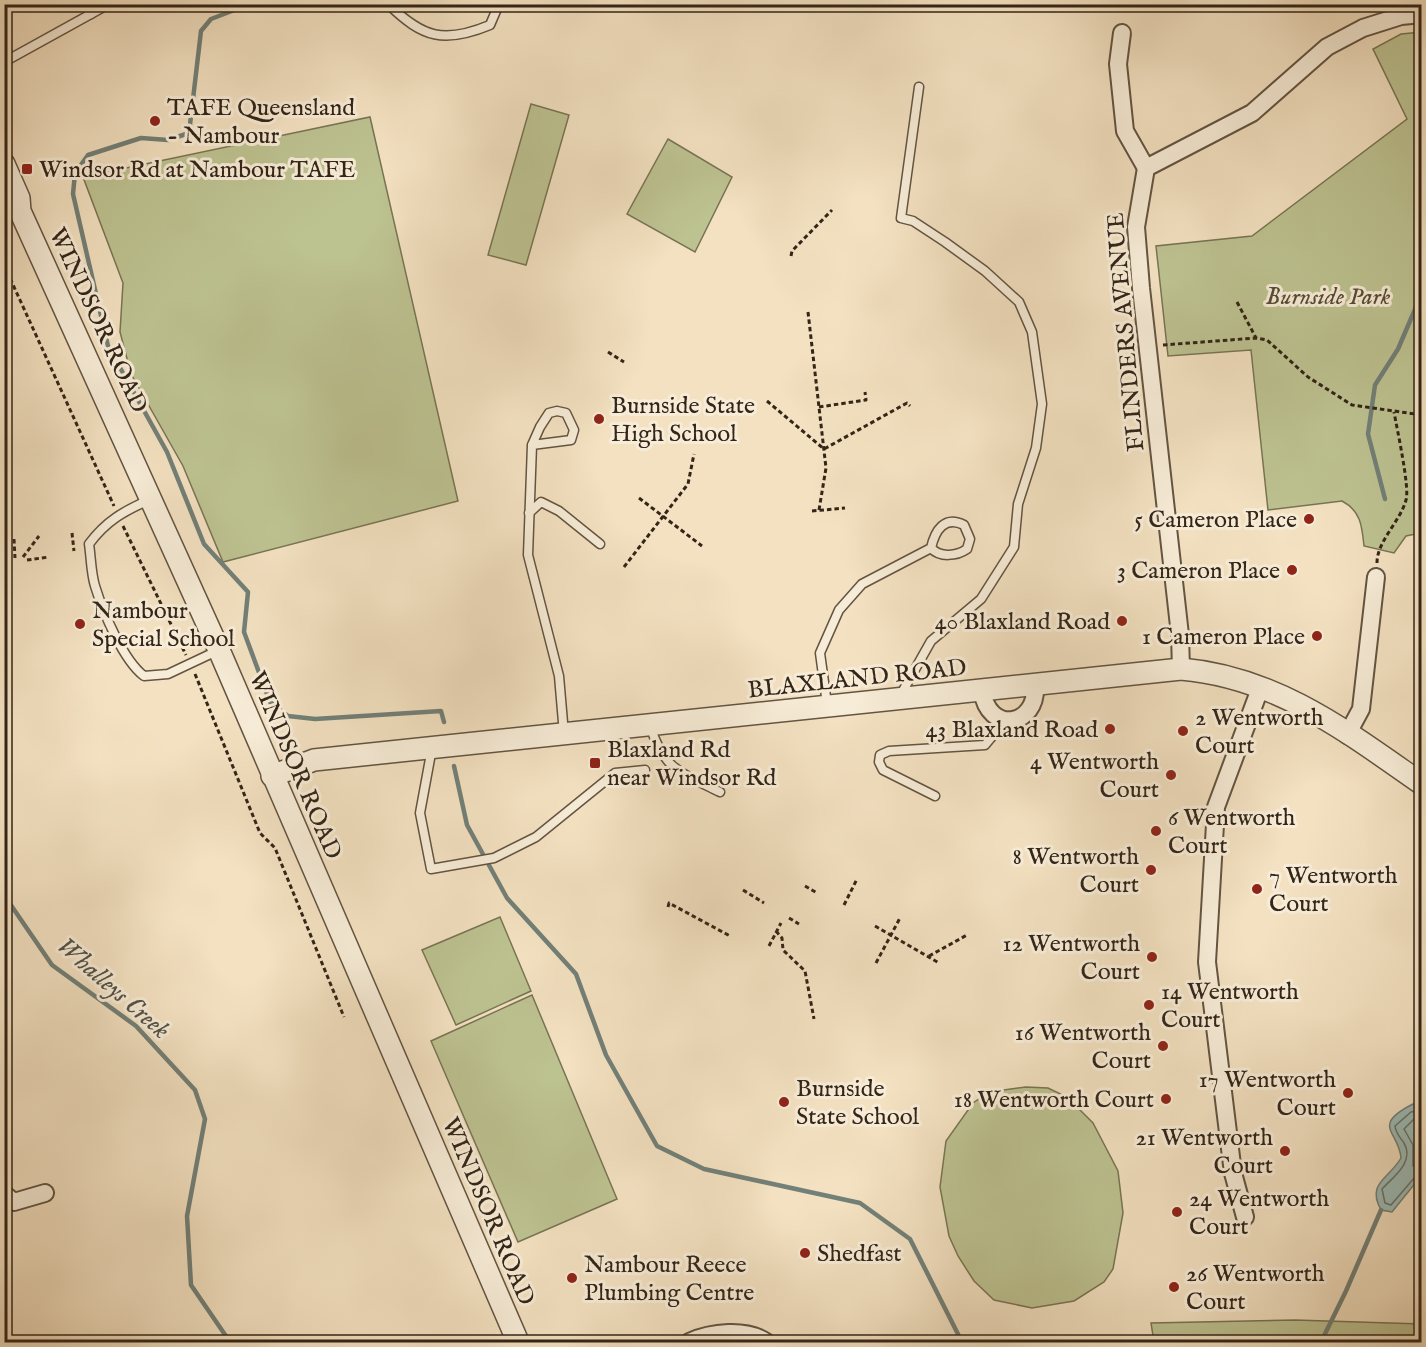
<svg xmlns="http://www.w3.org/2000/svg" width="1426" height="1347" font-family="'IM FELL English',serif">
	<rect width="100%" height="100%" fill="#f3e1c1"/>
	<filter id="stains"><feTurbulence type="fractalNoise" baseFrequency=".00333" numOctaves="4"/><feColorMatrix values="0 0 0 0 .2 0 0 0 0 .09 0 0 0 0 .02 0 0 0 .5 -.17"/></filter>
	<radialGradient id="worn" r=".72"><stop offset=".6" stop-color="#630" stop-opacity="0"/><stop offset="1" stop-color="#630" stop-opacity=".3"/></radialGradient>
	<g fill="#bdc291" stroke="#787454" stroke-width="1.5">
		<path d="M1421,32V533L1406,536L1394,553L1364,546C1362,526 1361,511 1342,501L1268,510L1251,350L1168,356L1156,246L1252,236L1407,119L1373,49L1401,34Z"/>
		<path d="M531,104L569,115L526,265L488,255Z"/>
		<path d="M370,117L458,501L223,562L183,466L131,374L120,332L123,283L83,177Z"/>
		<path d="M668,139L732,177L695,252L627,214Z"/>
		<path d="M500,917L531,991L456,1025L422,950Z"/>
		<path d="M532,995L617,1199L518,1242L431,1041Z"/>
		<path d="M1026,1087L1048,1088L1067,1097L1093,1123L1118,1171L1123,1213L1113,1269L1104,1282L1074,1301L1032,1308L994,1300L974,1281L958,1256L949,1236L940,1187L946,1141L973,1103L989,1092Z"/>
		<path d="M1295,1320L1421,1324V1342H1154L1151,1323Z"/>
	</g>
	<path fill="#9cbcb8" stroke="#728078" stroke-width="1.5" d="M1413,1104H1421V1176L1392,1212L1381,1210C1366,1183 1389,1179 1401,1158C1399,1131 1370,1126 1413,1104Z"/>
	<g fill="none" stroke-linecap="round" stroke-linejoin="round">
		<g stroke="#687068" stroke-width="1.5">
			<path d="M1422,1110L1411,1112L1395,1126C1396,1134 1400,1137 1404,1143C1415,1162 1393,1177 1382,1189L1385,1203L1391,1205L1415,1177L1422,1175"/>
			<path d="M1422,1117L1415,1118L1404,1129L1413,1145V1166L1422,1167"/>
		</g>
		<g stroke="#728078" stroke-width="4.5">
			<path d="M250,4L211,19L201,31L189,133L168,140L141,138L88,155L75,173L73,194L108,346L167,452L204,544L248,592L244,632L270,702L288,716L315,719L441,711L444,722"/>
			<path d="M1385,499L1368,434L1375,385L1398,349L1422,293"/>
			<path d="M454,766L467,825L507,898L576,974L606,1055L657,1146L704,1169L860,1203L910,1239L962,1342"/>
			<path d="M4,895L52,965L136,1026L195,1090L205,1119L187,1216L191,1285L230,1342"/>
			<path d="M1321,1342L1346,1291L1381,1210"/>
		</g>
		<g stroke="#635442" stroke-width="11">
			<g id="service">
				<path d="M85,4L91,14"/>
				<path d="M388,4C423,38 444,44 490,25L499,4"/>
				<path d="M4,62L109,4"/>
				<path d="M532,445L571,440L574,430L566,413L557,411L549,413L540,427L532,445L528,555L559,676L564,734"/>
				<path d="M149,500C124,511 106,521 89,544C91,557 91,573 95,586C103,612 123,660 144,676L168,674L219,650"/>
				<path d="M529,513L541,502L559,511L600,544"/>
				<path d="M900,696L931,641L981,599L1014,547L1018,504L1036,448L1042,404L1032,332L1019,302L985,271L945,242L913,221L901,218L919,87"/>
				<path d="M827,704L820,653L839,610L862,584L931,548C935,531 944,515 964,525L970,539L967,549C957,556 940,558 931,548"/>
				<path d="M650,726C665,771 680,772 720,792"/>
				<path d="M432,748L420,813L431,869L494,858L536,837L615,773L645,770"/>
				<path d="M935,796L883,770L879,762L880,755L889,751L985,745L1005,721"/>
			</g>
		</g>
		<g stroke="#635442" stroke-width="20">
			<g id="minor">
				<path d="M1122,33L1118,64L1125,131L1146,168"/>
				<path d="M1181,669L1180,635L1141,288L1136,227L1146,168L1252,113L1327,47L1363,28L1401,16L1422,14"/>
				<path d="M982,690C988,735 1038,727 1035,685"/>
				<path d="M1347,735L1361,709L1376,577"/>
				<path d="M4,1194L14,1202L45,1193"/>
				<path d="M1245,1217L1233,1173L1207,962L1216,807L1261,686"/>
				<path d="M689,1342C711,1332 746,1328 766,1342"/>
			</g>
		</g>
		<g stroke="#635442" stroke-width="24">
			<g id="tertiary">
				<path d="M4,164L19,198L20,211L219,650L518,1342"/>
				<path d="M272,776L314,760L1181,669C1276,677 1346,731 1422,784"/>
			</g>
		</g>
		<g stroke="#332518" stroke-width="3" stroke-dasharray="4.5 3" stroke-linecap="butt">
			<path d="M791,256L792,251L832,210"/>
			<path d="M4,265L114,506"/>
			<path d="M1237,302L1256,338"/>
			<path d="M808,312L826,468L819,510"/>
			<path d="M1163,345L1256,338L1267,340L1308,377L1352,405L1422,415"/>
			<path d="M608,352L624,362"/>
			<path d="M767,401L824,449L907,403L910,406"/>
			<path d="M819,407L866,400L865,392"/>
			<path d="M639,498L702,546"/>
			<path d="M812,511L845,508"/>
			<path d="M123,526L186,655"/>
			<path d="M72,533L74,551"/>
			<path d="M14,539L15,558"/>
			<path d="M23,557L39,536"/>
			<path d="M27,560L49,557"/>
			<path d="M1377,563C1377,541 1400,522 1406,500C1410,488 1397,429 1394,412"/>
			<path d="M624,567L688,484L694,454"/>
			<path d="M195,674L260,833L275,848L344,1017"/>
			<path d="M805,886L817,893"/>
			<path d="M743,890L764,903"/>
			<path d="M844,905L857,879"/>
			<path d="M668,907L669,903L730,936"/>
			<path d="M789,918L799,924"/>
			<path d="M875,926L939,963"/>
			<path d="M776,931L782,938L783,950L805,971L814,1019"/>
			<path d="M769,946L781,923"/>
			<path d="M929,956L967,935"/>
			<path d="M876,963L900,918"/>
		</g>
		<use href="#service" stroke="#f7ecd7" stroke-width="8"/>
		<use href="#minor" stroke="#f7ecd7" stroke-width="16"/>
		<use href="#tertiary" stroke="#f7ecd7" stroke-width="21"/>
	</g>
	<g fill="#8f2418" stroke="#f7ecd7" stroke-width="2">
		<circle cx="155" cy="121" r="6"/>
		<rect x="21" y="163" width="12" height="12" rx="3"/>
		<circle cx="599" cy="419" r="6"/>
		<circle cx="1309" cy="519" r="6"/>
		<circle cx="1292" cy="570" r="6"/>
		<circle cx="1122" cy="621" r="6"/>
		<circle cx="80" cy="624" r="6"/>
		<circle cx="1317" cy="636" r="6"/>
		<circle cx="1110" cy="729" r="6"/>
		<circle cx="1183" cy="731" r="6"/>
		<rect x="589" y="757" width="12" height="12" rx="3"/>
		<circle cx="1171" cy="775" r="6"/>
		<circle cx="1156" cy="831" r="6"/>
		<circle cx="1151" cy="870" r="6"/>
		<circle cx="1257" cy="889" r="6"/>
		<circle cx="1152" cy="957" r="6"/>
		<circle cx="1149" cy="1005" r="6"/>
		<circle cx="1163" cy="1046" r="6"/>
		<circle cx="1348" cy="1093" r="6"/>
		<circle cx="1166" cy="1099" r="6"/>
		<circle cx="784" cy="1102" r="6"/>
		<circle cx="1285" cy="1151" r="6"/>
		<circle cx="1177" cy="1212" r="6"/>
		<circle cx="805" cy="1253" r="6"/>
		<circle cx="572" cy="1278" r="6"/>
		<circle cx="1174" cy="1287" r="6"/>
	</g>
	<g text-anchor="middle" stroke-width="6" stroke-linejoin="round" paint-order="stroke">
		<g font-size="24" fill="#332518" stroke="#f7ecd7" text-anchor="start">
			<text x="167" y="115">TAFE Queensland<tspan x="167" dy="28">- Nambour</tspan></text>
			<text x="39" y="177">Windsor Rd at Nambour TAFE</text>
			<text x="611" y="413">Burnside State<tspan x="611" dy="28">High School</tspan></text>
			<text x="1297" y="527" text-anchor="end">5 Cameron Place</text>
			<text x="1280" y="578" text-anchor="end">3 Cameron Place</text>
			<text x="92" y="618">Nambour<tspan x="92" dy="28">Special School</tspan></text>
			<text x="1110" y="629" text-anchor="end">40 Blaxland Road</text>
			<text x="1305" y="644" text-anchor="end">1 Cameron Place</text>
			<text x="1195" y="725">2 Wentworth<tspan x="1195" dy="28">Court</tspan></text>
			<text x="1098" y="737" text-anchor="end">43 Blaxland Road</text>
			<text x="607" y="757">Blaxland Rd<tspan x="607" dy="28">near Windsor Rd</tspan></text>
			<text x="1159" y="769" text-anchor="end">4 Wentworth<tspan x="1159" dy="28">Court</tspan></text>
			<text x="1168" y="825">6 Wentworth<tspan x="1168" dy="28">Court</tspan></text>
			<text x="1139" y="864" text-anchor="end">8 Wentworth<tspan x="1139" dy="28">Court</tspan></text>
			<text x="1269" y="883">7 Wentworth<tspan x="1269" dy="28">Court</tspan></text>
			<text x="1140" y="951" text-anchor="end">12 Wentworth<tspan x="1140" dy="28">Court</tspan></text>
			<text x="1161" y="999">14 Wentworth<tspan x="1161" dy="28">Court</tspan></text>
			<text x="1151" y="1040" text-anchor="end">16 Wentworth<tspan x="1151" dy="28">Court</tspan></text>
			<text x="1336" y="1087" text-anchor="end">17 Wentworth<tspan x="1336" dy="28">Court</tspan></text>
			<text x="796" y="1096">Burnside<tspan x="796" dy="28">State School</tspan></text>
			<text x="1154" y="1107" text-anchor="end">18 Wentworth Court</text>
			<text x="1273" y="1145" text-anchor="end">21 Wentworth<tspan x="1273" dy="28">Court</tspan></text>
			<text x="1189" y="1206">24 Wentworth<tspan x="1189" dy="28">Court</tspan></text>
			<text x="817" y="1261">Shedfast</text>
			<text x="584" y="1272">Nambour Reece<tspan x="584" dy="28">Plumbing Centre</tspan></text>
			<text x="1186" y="1281">26 Wentworth<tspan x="1186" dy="28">Court</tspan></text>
		</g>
		<g font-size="24" font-style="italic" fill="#564c36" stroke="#f7ecd7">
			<text x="1328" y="304">Burnside Park</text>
		</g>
		<g font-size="24" fill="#332518" stroke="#f7ecd7">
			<text transform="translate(99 320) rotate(65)" y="8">WINDSOR ROAD</text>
			<text transform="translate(1125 332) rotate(-95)" y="8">FLINDERS AVENUE</text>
			<text transform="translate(857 678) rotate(-6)" y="8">BLAXLAND ROAD</text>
			<text transform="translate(296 765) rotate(67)" y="8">WINDSOR ROAD</text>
			<text transform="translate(489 1211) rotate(67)" y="8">WINDSOR ROAD</text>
		</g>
		<g font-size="26" font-style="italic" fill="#525248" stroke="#f7ecd7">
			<text transform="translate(114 987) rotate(41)" y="9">Whalleys Creek</text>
		</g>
	</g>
	<rect width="1426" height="1347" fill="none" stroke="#f3e1c1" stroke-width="24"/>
	<rect x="6" y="6" width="1414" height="1335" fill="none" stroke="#332518" stroke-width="3"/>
	<rect x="12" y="12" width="1402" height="1323" fill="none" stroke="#332518" stroke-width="1.5"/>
	<rect width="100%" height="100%" filter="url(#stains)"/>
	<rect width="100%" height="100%" fill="url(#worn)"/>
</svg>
